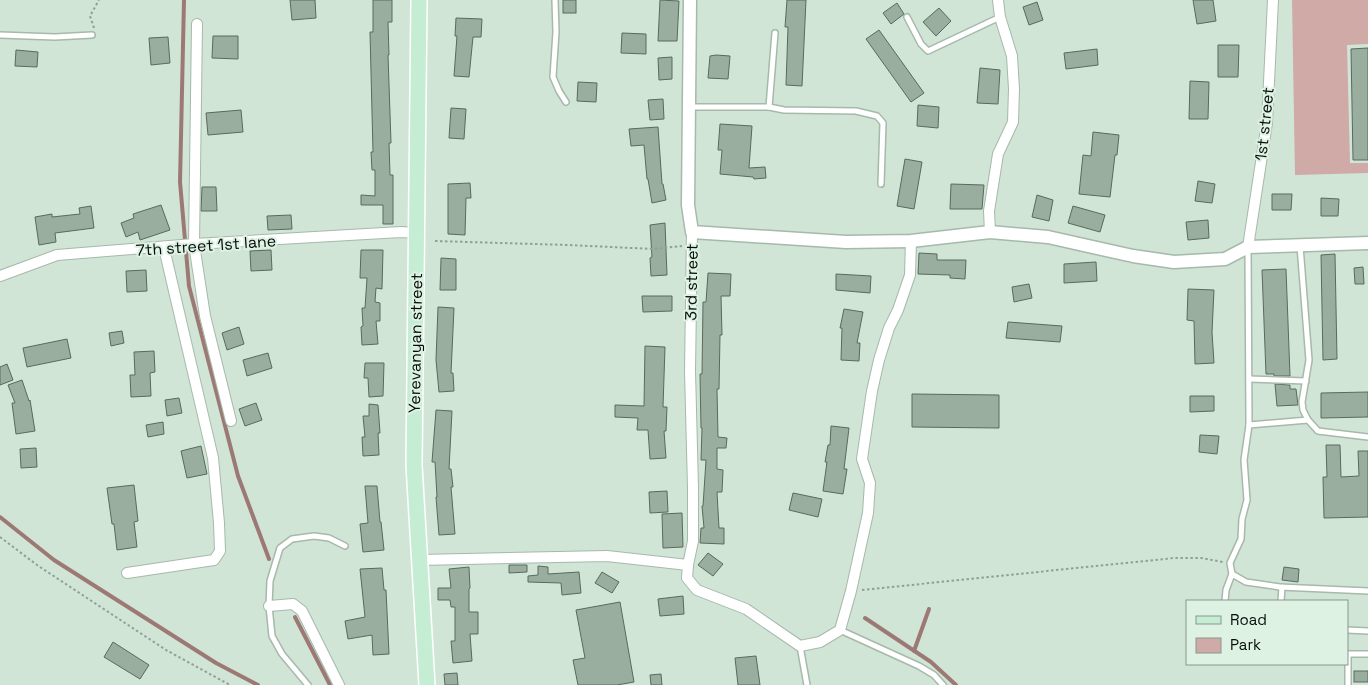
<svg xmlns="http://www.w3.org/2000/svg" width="1368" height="685" font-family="'Space Grotesk',sans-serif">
	<rect width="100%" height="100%" fill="#d0e5d6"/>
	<path fill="#d0aaa6" d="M1292,0H1368V44L1347,45L1350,163H1368V173L1295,175Z"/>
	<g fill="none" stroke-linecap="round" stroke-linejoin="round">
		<g stroke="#9d7975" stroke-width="4">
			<path d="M184,0L180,182L189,286L238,476L269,559"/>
			<path d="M0,517L54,560L216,663L258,685"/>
			<path d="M295,617L330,685"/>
			<path d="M865,618L931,662L956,685"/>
			<path d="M914,651L929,609"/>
		</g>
	</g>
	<g fill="#9aaea0" stroke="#586a5d">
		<path d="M290,0H315L316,18L292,20Z"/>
		<path d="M373,0H392V22H388L389,55H388L391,143H389L390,175H393V224H383V205H361V195L375,196V170H372L371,152H373L370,32H373Z"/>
		<rect x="563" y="0" width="13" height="13"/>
		<path d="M660,0L679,1L677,41H658Z"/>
		<path d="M787,0H806L802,86L786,85L788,27H785Z"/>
		<path d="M1193,0H1213L1216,21L1197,24Z"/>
		<path d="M1037,2L1043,20L1029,25L1023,7Z"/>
		<path d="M897,3L904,14L891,24L883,13Z"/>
		<path d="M939,8L951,21L936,36L923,22Z"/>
		<path d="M456,18L482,19L481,37H473L469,77L454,76L457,36H455Z"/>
		<path d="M879,30L924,93L911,102L866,39Z"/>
		<path d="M622,33L646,34V54L621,53Z"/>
		<path d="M213,36H238V59L212,58Z"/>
		<path d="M168,37L170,63L151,65L149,38Z"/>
		<path d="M1218,45H1239L1238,77H1218Z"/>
		<path d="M1368,48V160H1353L1351,49Z"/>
		<path d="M1097,49L1098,65L1066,69L1064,53Z"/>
		<path d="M16,50L38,52L37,67L15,66Z"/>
		<path d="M716,55L730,56L728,79L708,78L710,56Z"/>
		<path d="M672,57V79L659,80L658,58Z"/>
		<path d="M980,68L1000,70L998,104L977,103Z"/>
		<path d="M1190,81L1209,82L1208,119H1189Z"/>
		<path d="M578,82L597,83L596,102L577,101Z"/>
		<path d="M663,99L664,119L650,120L648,100Z"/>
		<path d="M918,105L939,107L938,128L917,126Z"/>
		<path d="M451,108L466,109L464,139L449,138Z"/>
		<path d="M241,110L243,132L208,135L206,113Z"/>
		<path d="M720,124L752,126L749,168L765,167L766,178L754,179L753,177L720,174L722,150H718Z"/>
		<path d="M658,127L662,184H663L666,200L652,203L648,179H647L644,145L631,146L629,129Z"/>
		<path d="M1093,132L1119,135L1117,155H1115L1110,197L1079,194L1083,155L1091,156Z"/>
		<path d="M905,159L922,162L914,209L897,206Z"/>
		<path d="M1198,181L1215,184L1212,203L1195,201Z"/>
		<path d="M470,183L471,198H466L465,235L448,234V184Z"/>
		<path d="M951,184L984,185L982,209H950Z"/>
		<path d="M202,187H216L217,211H201Z"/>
		<path d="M1272,194H1292L1291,210H1272Z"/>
		<path d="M1037,195L1053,200L1049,221L1032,217Z"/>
		<path d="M1321,198L1339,199L1338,216H1321Z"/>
		<path d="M161,205L170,230L140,240L138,232L126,237L121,223L134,218L133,214Z"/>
		<path d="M91,206L94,228L55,233L56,242L39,245L35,217L52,214V217L80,214L79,208Z"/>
		<path d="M1073,206L1105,215L1100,232L1068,223Z"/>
		<path d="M291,215L292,229L268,230L267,216Z"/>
		<path d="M1208,220L1209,238L1188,240L1186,222Z"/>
		<path d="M665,223L667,275L651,276L650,258L652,257L650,225Z"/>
		<path d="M271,250L272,270L251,271L250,251Z"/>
		<path d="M361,250H383L382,289L376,288L375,302L380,303V321H376L378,344L362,345L361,327L363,326L362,308H365L367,278H360Z"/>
		<path d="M919,253L937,254V260H966L965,279L950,278V275L918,274Z"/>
		<path d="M1335,254L1337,359L1323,360L1321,255Z"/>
		<path d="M441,258L456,259V290H440Z"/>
		<path d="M1096,262L1097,281L1064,283V264Z"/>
		<path d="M1363,267L1364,284H1355L1354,268Z"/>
		<path d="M1286,269L1290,376H1274V374H1266L1262,270Z"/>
		<path d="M146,270L147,291L127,292L126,271Z"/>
		<path d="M708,273L731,274L730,296H721L722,335H720L719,389H717L718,437L727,438L726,448H717V469L723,470L722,492H717L719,528H724V544L700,543L701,528H704L702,506H703L706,460H701L702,428H701L700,374H702L703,302H706Z"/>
		<path d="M836,274L871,276L870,293L836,290Z"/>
		<path d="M1029,284L1032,298L1014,302L1012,287Z"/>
		<path d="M1188,289L1214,290L1212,332L1214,363L1195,364L1194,321L1187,320Z"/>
		<path d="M642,296H672V311L643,312Z"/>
		<path d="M438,307L454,308L451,373H453L454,391L439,392L436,360Z"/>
		<path d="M844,309L863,312L857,343H860L859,361L841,360L842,328H840Z"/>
		<path d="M1008,322L1062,326L1060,342L1006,338Z"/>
		<path d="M239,327L244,344L227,350L222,333Z"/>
		<path d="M122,331L124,343L111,346L109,333Z"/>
		<path d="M67,339L71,358L27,367L23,348Z"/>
		<path d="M645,346L665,347L663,407H667L666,431H664L666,458L650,459L648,430H637L638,418L615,417V405L644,406Z"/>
		<path d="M154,351L155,372L150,373L151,396L131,397L130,375H135L134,352Z"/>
		<path d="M268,353L272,368L247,376L243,360Z"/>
		<path d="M365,363H384L383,396L369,397L368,378H364Z"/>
		<path d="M7,364L13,380L0,385V367Z"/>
		<path d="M22,380L29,401L30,400L35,431L16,434L12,403H15L8,385Z"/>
		<path d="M1275,384L1290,385V389H1296L1298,405L1277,406Z"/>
		<path d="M1368,392V417L1321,418V393Z"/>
		<path d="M912,394L999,395V428L912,427Z"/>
		<path d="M1190,396H1214V411L1190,412Z"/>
		<path d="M179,398L182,413L167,416L165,400Z"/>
		<path d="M256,403L262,420L245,426L239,409Z"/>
		<path d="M369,404L378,405L380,433H378L379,455L363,456L362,437H365L363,416H369Z"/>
		<path d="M436,410L452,411L449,469H451L453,487H451L455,534L439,535L436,497H437L435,462H432Z"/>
		<path d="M163,422L164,434L148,437L146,425Z"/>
		<path d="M831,426L849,428L844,469H847L843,494L823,491L827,462H825L828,445H830Z"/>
		<path d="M1200,435L1219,436L1217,454L1199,452Z"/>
		<path d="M1326,445H1340L1341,477L1359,476L1358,451H1368V517L1324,518L1323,477H1327Z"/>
		<path d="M201,446L207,474L187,478L181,451Z"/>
		<path d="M36,448L37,467L21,468L20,449Z"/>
		<path d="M134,485L138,521L134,522L137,547L117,550L114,524H112L107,488Z"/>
		<path d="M365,486H377L380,522H381L384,550L363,552L360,524L368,523Z"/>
		<path d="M667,491L668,512L650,513L649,492Z"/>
		<path d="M793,493L822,499L818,517L789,510Z"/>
		<path d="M682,513L683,547L663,548L662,514Z"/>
		<path d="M708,553L723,564L713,576L698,565Z"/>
		<path d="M509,565H527V572L509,573Z"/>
		<path d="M538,566L548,567V574L579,572L581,593L562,595L561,583L528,582V576L538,575Z"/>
		<path d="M469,567L470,588L469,589V612H478V634H470L472,661L453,663L451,641H455V607H451L450,600H438V588H451L449,569Z"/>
		<path d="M1284,567L1299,569L1298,582L1282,580Z"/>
		<path d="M382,568L384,590H386L389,654L373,655L372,635L348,639L345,621L365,617L360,569Z"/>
		<path d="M602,572L619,582L612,593L595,583Z"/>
		<path d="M683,596L684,614L660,616L658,599Z"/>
		<path d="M620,602L634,682L617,685H578L573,660L585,658L576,610Z"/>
		<path d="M113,642L149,665L140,679L104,657Z"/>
		<path d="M756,656L760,685H738L735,658Z"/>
		<rect x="1354" y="671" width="14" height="11"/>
		<path d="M457,673L458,685H445L444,674Z"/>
		<path d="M661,674L662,685H651L650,675Z"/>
	</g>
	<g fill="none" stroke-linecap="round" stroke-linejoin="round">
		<g stroke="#a6b9ab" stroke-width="8">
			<g id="service">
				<path d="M555,0L556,32L553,77L559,91L566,102"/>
				<path d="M907,17L921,44L928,51L1000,17"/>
				<path d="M0,35L55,37L92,35"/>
				<path d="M690,107H769L775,33"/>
				<path d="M769,107L784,110L856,111L877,116L883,123L881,184"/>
				<path d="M1300,246L1309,360L1302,402L1303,410L1308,420L1318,431L1368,437"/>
				<path d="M1248,249L1249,425L1244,460L1247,500L1242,519L1241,539L1230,563L1232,574L1246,582L1280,587L1368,591"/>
				<path d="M1249,379L1306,381"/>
				<path d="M1249,425L1308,420"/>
				<path d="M1225,601L1226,590L1232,574"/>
				<path d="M1281,601L1282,587"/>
				<path d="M840,630L919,666L934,675L943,685"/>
				<path d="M1347,630L1368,631"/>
				<path d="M800,646L807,685"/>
				<path d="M1347,654H1368"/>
				<path d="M308,685L282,654L272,636L269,606L270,581L280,548L292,539L314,536L329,538L345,546"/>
				<path d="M1348,685V654"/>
			</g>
		</g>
		<g stroke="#a6b9ab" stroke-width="12">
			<g id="minor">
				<path d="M197,24L194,244L205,316L231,421"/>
				<path d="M692,232L690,371L693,488V541L688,565L687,578L697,590L746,609L800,646L820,642L840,630L851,591L868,513L870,483L862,459L872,391L879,360L889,328L898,310L910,275L911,241"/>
				<path d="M990,232L989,211L998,154L1013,122L1014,89L1012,56L1000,17L998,0"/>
				<path d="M1248,247L1267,123L1273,0"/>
				<path d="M0,276L57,255L194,244L401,232L416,233"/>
				<path d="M419,560L607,556L688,565"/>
				<path d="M127,573L214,560L220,551L219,523L213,458L164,248"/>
				<path d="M269,606L293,604L302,611L339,685"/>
			</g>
		</g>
		<g stroke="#a6b9ab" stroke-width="15">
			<path id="tertiary" d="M690,0L688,205L692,232L846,242L911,241L990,232L1048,237L1133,256L1174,262L1225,259L1248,247L1368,243"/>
		</g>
		<g stroke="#fff" stroke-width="18">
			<path id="primary" d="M419,0L414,465L427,685"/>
		</g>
		<g stroke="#90a095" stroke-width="2" stroke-dasharray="2.5 2.5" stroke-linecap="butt">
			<path d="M94,28L90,16L99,0"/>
			<path d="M435,241L568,245L654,249L682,246"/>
			<path d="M0,537L37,565L166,650L230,685"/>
			<path d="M862,590L1174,558H1201L1223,562"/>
		</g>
		<use href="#service" stroke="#fff" stroke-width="5"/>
		<use href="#minor" stroke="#fff" stroke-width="10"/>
		<use href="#tertiary" stroke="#fff" stroke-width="12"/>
		<use href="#primary" stroke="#c5edd3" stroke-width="15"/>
	</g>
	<g text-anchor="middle" stroke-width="4" stroke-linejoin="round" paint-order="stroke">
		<g font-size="16" fill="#070d09" stroke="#def2e4">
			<text transform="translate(1264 124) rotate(-84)" y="6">1st street</text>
			<text transform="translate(206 245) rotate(-4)" y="6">7th street 1st lane</text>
			<text transform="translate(691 282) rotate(-89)" y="6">3rd street</text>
			<text transform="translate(415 343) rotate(-89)" y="6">Yerevanyan street</text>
		</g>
	</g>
	<rect x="1186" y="600" width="162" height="65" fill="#def2e4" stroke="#88968c"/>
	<rect x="1196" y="616" width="25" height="8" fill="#c5edd3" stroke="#88968c"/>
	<text x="1230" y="625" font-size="15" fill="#070d09">Road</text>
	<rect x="1196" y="638" width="25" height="15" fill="#d0aaa6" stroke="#88968c"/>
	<text x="1230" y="650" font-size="15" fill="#070d09">Park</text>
</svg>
